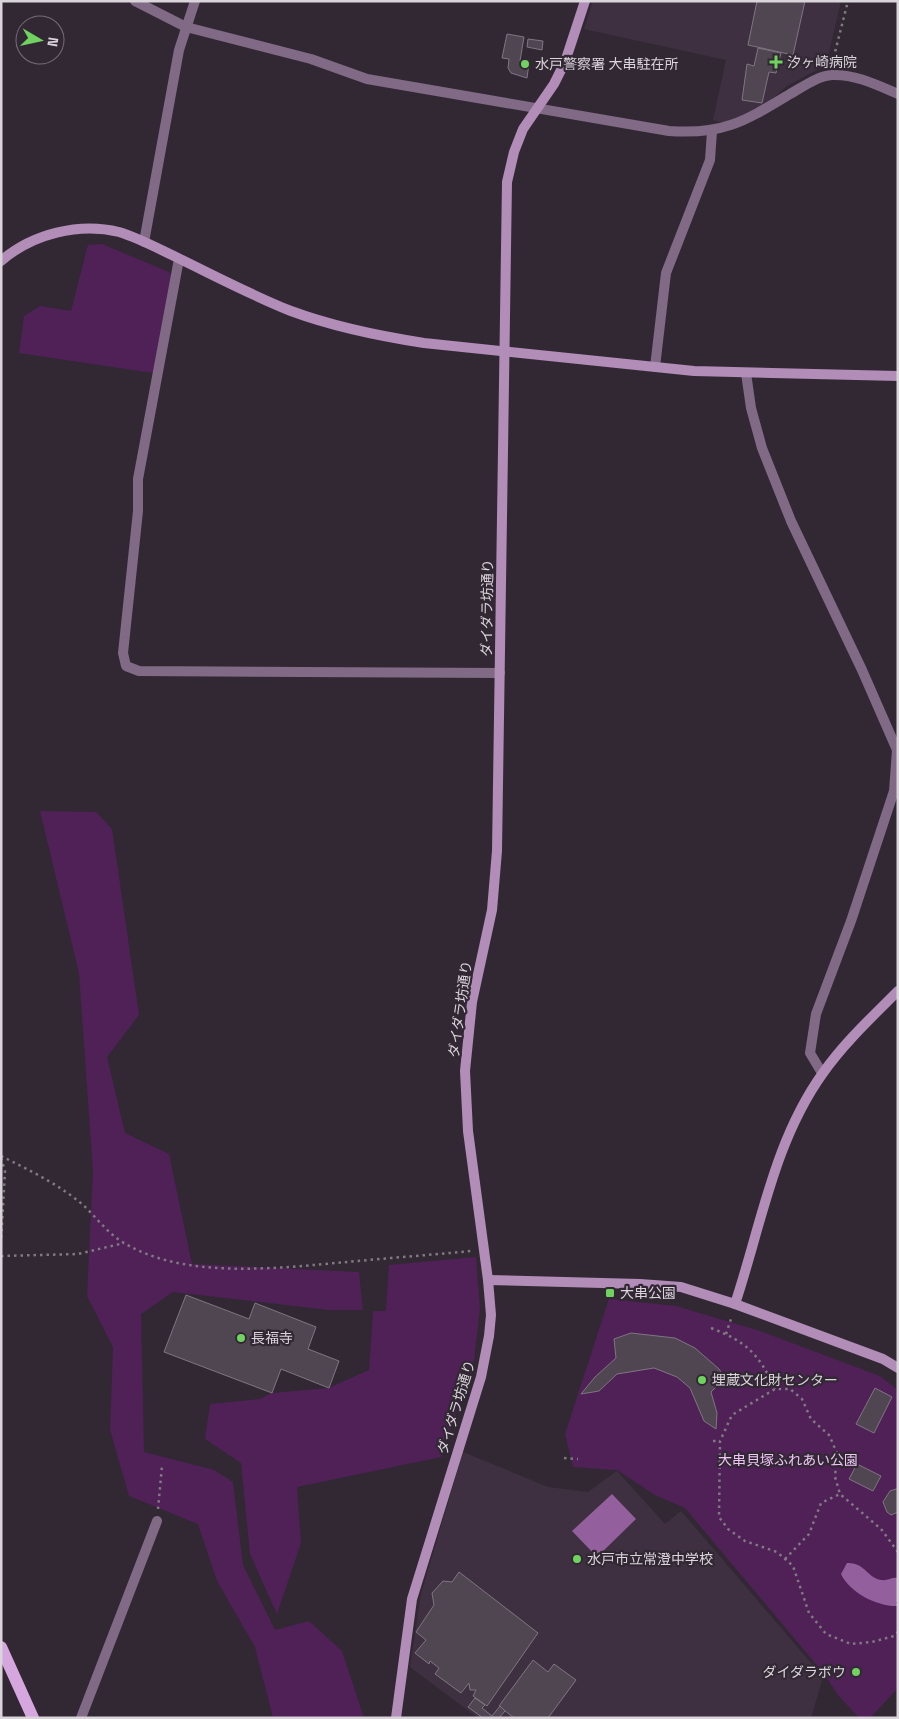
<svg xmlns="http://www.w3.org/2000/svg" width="899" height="1719" font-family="'Space Grotesk','Noto Sans JP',sans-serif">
	<rect width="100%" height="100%" fill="#322834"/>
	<g fill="#3e3040">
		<path d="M593,1H841L826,65L787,86L763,107L728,124L713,120L726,60L584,29Z"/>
		<path d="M463,1452L548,1487L588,1492L617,1471L665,1524L681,1511L823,1677L811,1718H478L410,1667L421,1594Z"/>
	</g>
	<g fill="#4f2157">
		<path d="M102,244L169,272L173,279L153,373L19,353L24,316L40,306L71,311L88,245Z"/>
		<path d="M40,811L96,812L112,829L139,1015L107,1057L125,1133L169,1154L192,1264L359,1272L363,1310H329L173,1292L141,1314L144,1452L214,1470L233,1482L243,1565L275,1630L309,1621L342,1651L364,1718H273L255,1647L217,1581L198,1524L129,1496L110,1430L113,1347L87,1296L93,1171L79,973Z"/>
		<path d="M476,1257L480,1309L474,1360L441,1457L297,1487L301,1543L277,1614L250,1554L241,1463L205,1439L210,1404L260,1399L272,1393L329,1388L369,1370L373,1311H386L389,1265Z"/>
		<path d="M609,1299L676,1306L760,1331L880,1376L898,1390V1688L870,1718H859L838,1695L825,1675L685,1508L655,1495L617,1470L573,1467L565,1434Z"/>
	</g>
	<g fill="#935f9d">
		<path d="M612,1494L636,1519L597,1557L572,1531Z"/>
		<path d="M847,1563C865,1562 868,1579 882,1580C887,1581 892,1577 898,1578V1602H896L898,1606C878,1607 850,1593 841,1574Z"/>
	</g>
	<g fill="#504652" stroke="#807582">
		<path d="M757,1H805L793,55L748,45Z"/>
		<path d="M507,34L524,37L520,61L529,63L527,78L511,73L508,68L509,59L502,58Z"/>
		<path d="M528,39L543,41L542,50L527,47Z"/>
		<path d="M758,48L781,53L776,73L769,72L762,103L742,100L747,64L754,66Z"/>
		<path d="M186,1295L249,1319L255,1303L316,1327L308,1349L339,1361L329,1388L281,1369L272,1393L164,1352Z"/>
		<path d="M631,1333L675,1338L695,1348L719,1369L725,1378L711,1392L717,1413L716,1429L704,1421L690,1388L677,1377L654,1368L617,1374L599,1391L581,1394L595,1377L616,1358L614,1339Z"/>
		<path d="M875,1388L892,1397L874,1433L856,1424Z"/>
		<path d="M857,1464L881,1476L873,1491L849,1479Z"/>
		<path d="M896,1489H898V1512L891,1515L887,1512L883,1502L890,1491Z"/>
		<path d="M459,1572L538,1633L487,1706L473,1696L476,1690H470L469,1683L461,1693L435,1674L439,1668L430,1661L429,1664L415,1653L426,1640L416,1632L434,1605L432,1593L443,1581L452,1582Z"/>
		<path d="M533,1660L548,1672L554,1664L576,1680L548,1718H514L499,1706Z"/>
		<path d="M475,1698L485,1705L482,1708L492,1716L500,1706L505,1711L499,1718H483L468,1707Z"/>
	</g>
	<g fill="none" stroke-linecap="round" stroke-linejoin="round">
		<g stroke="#817982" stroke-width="2.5" stroke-dasharray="2.5 4" stroke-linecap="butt">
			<path d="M832,64L848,1"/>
			<path d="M1,1156C27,1169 54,1182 77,1200C94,1213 105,1232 124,1243C186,1280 278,1268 347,1262C388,1258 430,1255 471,1251"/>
			<path d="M1,1158L5,1171L1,1242"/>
			<path d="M1,1256L78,1254L124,1243"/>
			<path d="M711,1328C747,1342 759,1354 775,1389"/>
			<path d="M726,1334L732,1316"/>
			<path d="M713,1441H720"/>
			<path d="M564,1458L578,1459"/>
			<path d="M158,1509L162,1466"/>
			<path d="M898,1552L881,1529L840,1494L835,1477L837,1453L829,1435L811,1419L802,1399L790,1389H775L732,1415L720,1441L719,1517L728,1529L745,1541L777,1552L793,1566L809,1613L826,1634L851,1644L872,1642L894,1636L898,1632"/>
			<path d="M785,1559L809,1534L821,1503L840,1494"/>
		</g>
		<g stroke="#816a85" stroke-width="10">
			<path d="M135,1L186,27L311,59L367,79L669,131C724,135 745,121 790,94C803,87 817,76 832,75C855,74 877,85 898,94"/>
			<path d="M144,242L179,50L195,1"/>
			<path d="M179,259L138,479V511L123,653L126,666L139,671L500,673"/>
			<path d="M655,367L666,273L710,160L712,131"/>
			<path d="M746,373L751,408L762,448L791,521L862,670L897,750L894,791L851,921L816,1014L810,1053L822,1073"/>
			<path d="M81,1718L157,1521"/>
		</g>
		<g stroke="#b18db8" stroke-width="10">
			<path d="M1,261C32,234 79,222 119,232C139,238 159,249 178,258C215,276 253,296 291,311C334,327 379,336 424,343L694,371L898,376"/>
			<path d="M488,1280L640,1284L681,1287L735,1304L883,1359L898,1368"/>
			<path d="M735,1304C761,1226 774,1141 823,1073C844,1043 872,1017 898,991"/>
			<path d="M396,1718L412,1599L481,1377L489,1336L491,1315L488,1280L468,1131L465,1071L472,1002L492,910L497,851L507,182L514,152L523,129L554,84L565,62L585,1"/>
		</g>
		<path stroke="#d6a7df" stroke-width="12" d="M1,1647L33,1718"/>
	</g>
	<g fill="#70d35f" stroke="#322834" stroke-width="2">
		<path d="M773.5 54.5h5v5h5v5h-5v5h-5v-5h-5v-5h5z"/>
		<circle cx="525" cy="64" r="5"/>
		<rect x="605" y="1288" width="10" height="10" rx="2.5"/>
		<circle cx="241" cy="1338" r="5"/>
		<circle cx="702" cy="1380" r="5"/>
		<circle cx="577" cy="1559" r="5"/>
		<circle cx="856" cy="1672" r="5"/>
	</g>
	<g text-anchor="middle" stroke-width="4.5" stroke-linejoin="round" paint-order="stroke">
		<g font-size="14" fill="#dad4db" stroke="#322834" text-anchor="start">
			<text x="787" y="67">汐ヶ崎病院</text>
			<text x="535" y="69">水戸警察署 大串駐在所</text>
			<text x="620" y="1298">大串公園</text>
			<text x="251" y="1343">長福寺</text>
			<text x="712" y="1385">埋蔵文化財センター</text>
			<text x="587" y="1564">水戸市立常澄中学校</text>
			<text x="846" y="1677" text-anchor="end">ダイダラボウ</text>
		</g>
		<g font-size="14" fill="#dad4db" stroke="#322834">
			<text transform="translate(487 608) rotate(-89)" y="5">ダイダラ坊通り</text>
			<text transform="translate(460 1009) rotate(-82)" y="5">ダイダラ坊通り</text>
			<text transform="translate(456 1407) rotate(-73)" y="5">ダイダラ坊通り</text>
		</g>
		<g font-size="14" fill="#efc4f7" stroke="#322834">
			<text x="788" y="1465">大串貝塚ふれあい公園</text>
		</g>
	</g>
	<rect width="899" height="1719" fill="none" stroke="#dad4db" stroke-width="5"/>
	<g transform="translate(40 40) rotate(99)"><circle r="24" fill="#322834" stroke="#756d77"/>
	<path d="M0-4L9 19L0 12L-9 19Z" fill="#70d35f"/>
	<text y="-8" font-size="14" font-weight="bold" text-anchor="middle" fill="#dad4db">N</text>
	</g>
</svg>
